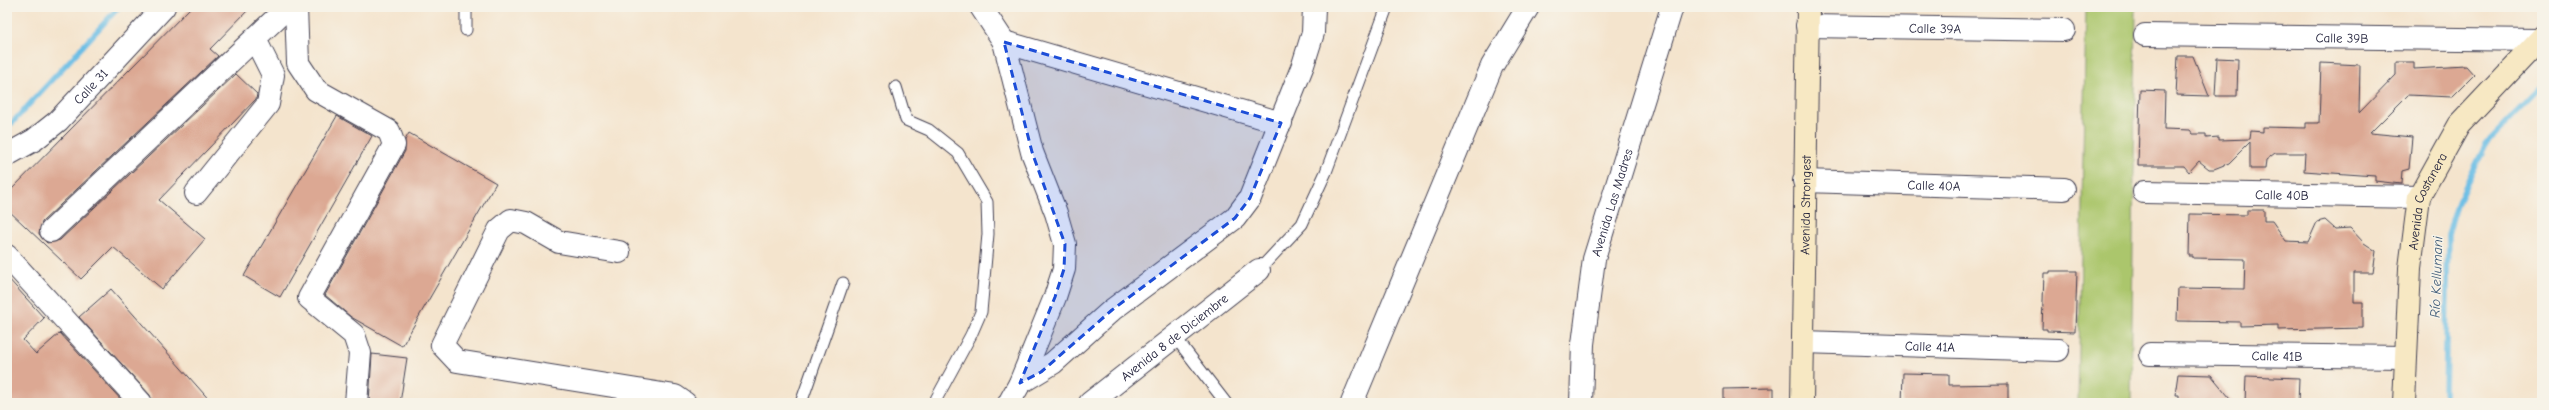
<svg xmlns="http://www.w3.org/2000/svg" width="2549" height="410" font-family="'Comic Neue',sans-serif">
	<rect width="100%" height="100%" fill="#f7f3e8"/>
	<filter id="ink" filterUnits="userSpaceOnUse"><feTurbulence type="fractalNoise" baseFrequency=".025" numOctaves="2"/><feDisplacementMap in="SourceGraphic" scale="8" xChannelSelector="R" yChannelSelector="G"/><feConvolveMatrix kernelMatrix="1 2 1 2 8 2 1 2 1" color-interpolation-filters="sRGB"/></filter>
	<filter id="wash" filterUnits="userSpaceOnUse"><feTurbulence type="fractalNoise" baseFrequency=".012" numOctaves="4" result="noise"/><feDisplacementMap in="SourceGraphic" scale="16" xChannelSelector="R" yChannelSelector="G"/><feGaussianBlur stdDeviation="0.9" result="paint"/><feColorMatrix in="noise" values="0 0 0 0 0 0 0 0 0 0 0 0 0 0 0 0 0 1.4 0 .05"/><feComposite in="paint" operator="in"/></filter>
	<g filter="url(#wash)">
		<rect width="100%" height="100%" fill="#f4e4cd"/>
		<path fill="#abc66c" stroke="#667454" d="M2086,7H2136L2131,403H2078Z"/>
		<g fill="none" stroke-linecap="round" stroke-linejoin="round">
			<g stroke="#69bde5" stroke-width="5.5">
				<path d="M7,125L12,123L119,7"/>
				<path d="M2445,403L2448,234L2458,202L2486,144L2542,86"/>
			</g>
		</g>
		<g id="blocks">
			<g fill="#dca893">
				<path d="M191,7H251L210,49L218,56L42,222L39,234L47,243L60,240L236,74L257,94L256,99L159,200L205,239L162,289L113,247L81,279L7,209V194Z"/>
				<path d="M2178,56H2193L2209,96L2176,95Z"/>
				<path d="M2217,58L2238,59L2237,96H2215Z"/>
				<path d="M2396,62H2414V69L2466,66L2474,75L2452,97L2408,95L2370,133L2412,137L2409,169L2402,171L2401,184L2375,181V176L2304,171L2305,153H2275L2266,160L2265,169H2250V142L2229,163L2214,169H2209L2199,161L2189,172L2184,166H2138L2140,90L2165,91L2164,129L2190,130L2193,134H2206V138L2219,137V140L2250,139L2251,131L2263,132V127L2306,128V123H2319L2321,63L2360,65L2359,113L2396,75Z"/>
				<path d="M337,116L372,136L280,297L244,276Z"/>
				<path d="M409,133L496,183L402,346L351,317L325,295L405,151V140Z"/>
				<path d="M2247,210H2264V221H2272L2286,241L2308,242L2317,222L2325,220L2335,229L2350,228L2364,243L2376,251L2373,273H2354V302H2363V328L2278,330V325L2240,326V322L2177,321L2178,288L2244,289L2245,259L2193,258V256H2189L2190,214L2247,215Z"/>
				<path d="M2050,271H2077L2075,332L2047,331V329H2042L2044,273H2050Z"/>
				<path d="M7,277L44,318L23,340L36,354L60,333L124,403H7Z"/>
				<path d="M111,289L212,403H153L150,395L79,317Z"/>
				<path d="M372,354L407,358L400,403H369Z"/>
				<path d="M1903,373L1949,374V385L2008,384V403H1902Z"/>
				<path d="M2178,374L2211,375L2234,403H2179V395H2175Z"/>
				<path d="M2246,376L2299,378L2298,403H2245Z"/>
				<path d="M1774,388V403H1723V389Z"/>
			</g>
		</g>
	</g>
	<g filter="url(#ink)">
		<use href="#blocks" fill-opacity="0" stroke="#423f51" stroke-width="1"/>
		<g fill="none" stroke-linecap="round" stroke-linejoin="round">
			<g stroke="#423f51" stroke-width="13">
				<g id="lane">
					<path d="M466,30V7"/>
					<path d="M896,87L906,120L929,130L958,153L987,202L988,234L981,312L971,335L934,403"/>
					<path d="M1259,270L1302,224L1326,172L1387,7"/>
					<path d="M1175,337L1226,403"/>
					<path d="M801,403L843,283"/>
				</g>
			</g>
			<g stroke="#423f51" stroke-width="24">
				<g id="street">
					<path d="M296,7L298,63L316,90L389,131L394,145L309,298L354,335L360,353L356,403"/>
					<path d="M981,7L1004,42L1032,152L1056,213L1065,244L1064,269L1055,297L1020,383L1009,403"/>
					<path id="s1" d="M1807,26L2064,30"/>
					<path id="s2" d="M2145,35L2538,40"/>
					<path d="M1004,42L1281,123"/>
					<path id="s3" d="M7,155L34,140L58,121L164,7"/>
					<path id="s4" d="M1804,181L2064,189"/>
					<path id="s5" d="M2144,192L2419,197"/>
					<path d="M196,193L268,104L273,75L255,39"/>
					<path d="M51,231L288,7"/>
					<path d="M619,252L559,242L526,223L511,220L499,230L442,345L457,361L675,396L685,403"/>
					<path d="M7,256L141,403"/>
					<path id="s6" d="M1803,342L2058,350"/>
					<path id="s7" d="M2150,354L2405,357"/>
					<path d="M1020,383L1053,363L1112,310L1235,218L1250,198L1303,65L1313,33L1314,7"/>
					<path id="s8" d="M1090,403L1259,270"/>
					<path d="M1352,403L1492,66L1528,7"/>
					<path id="s9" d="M1581,403L1583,344L1594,259L1672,7"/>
				</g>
			</g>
			<g stroke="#423f51" stroke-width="24">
				<g id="secondary">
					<path id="s10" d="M1802,403L1808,7"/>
					<path id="s11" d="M2404,403L2410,268L2419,197L2459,125L2542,37"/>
				</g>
			</g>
			<use href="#lane" stroke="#fff" stroke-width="11"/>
			<use href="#street" stroke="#fff" stroke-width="22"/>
			<use href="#secondary" stroke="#f7e8c3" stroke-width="22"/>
		</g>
	</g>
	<path fill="#1d4ed8" fill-opacity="0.2" stroke="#1d4ed8" stroke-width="3" stroke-dasharray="8 5" stroke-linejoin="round" d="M1004,42L1281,123L1250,198L1235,218L1112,310L1041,372L1020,383L1055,297L1064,269L1065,244L1032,152Z"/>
	<g text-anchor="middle" stroke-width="3" stroke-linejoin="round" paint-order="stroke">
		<g font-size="13" fill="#22223b" stroke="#f7f3e8">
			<text dy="5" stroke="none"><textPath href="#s1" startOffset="128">Calle 39A</textPath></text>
			<text dy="5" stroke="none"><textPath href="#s2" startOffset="197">Calle 39B</textPath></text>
			<text dy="5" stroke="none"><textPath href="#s3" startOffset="109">Calle 31</textPath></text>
			<text dy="5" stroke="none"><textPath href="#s4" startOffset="130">Calle 40A</textPath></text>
			<text dy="5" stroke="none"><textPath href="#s5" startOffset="138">Calle 40B</textPath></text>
			<text dy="5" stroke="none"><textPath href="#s9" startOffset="204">Avenida Las Madres</textPath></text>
			<text dy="5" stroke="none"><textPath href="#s11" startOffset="205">Avenida Costanera</textPath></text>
			<text dy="5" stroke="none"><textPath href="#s10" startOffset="198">Avenida Strongest</textPath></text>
			<text dy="5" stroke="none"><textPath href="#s8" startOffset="107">Avenida 8 de Diciembre</textPath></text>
			<text dy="5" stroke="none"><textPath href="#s6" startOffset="127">Calle 41A</textPath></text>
			<text dy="5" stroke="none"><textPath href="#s7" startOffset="127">Calle 41B</textPath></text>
		</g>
		<g font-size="14" font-style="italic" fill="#3b5876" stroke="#f7f3e8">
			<text transform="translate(2436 277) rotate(-88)" y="5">Río Kellumani</text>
		</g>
	</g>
	<rect width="2549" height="410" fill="none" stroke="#f7f3e8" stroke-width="24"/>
</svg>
